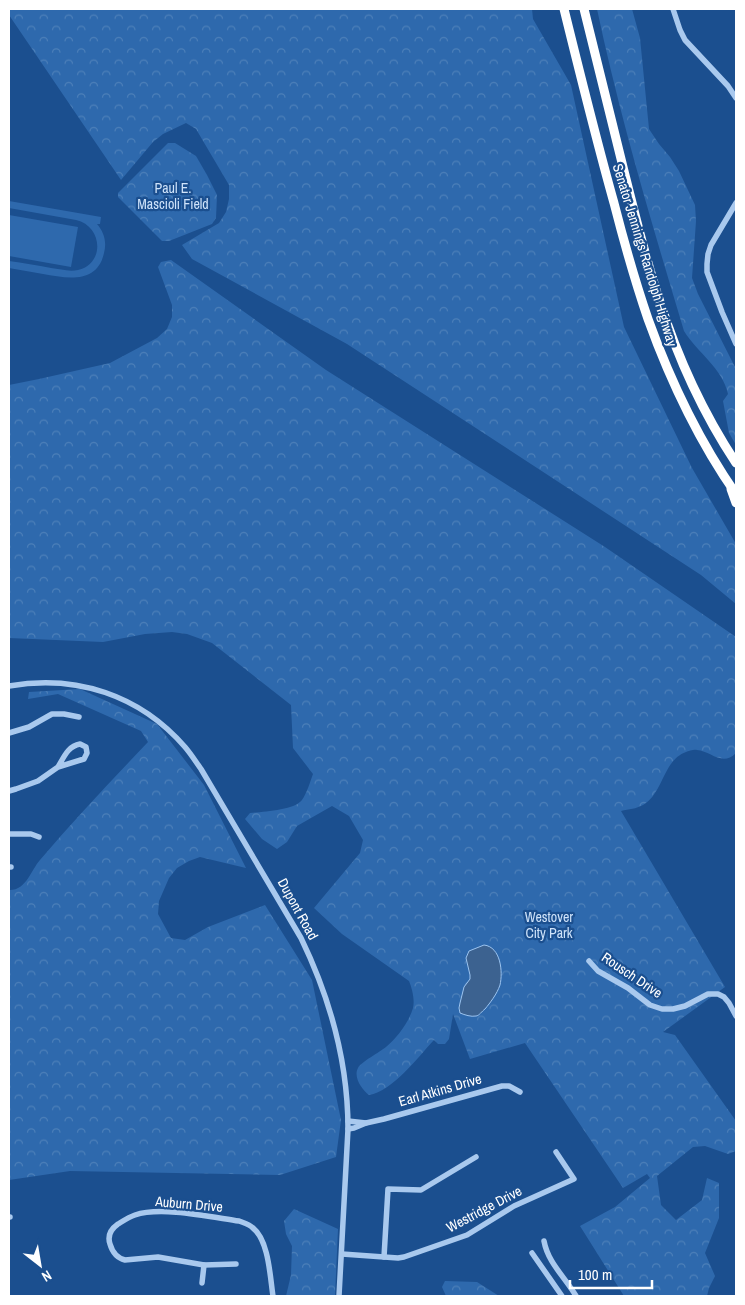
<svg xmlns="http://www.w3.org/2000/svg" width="745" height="1305" font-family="'Archivo Narrow',sans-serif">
	<defs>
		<pattern id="forest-crowns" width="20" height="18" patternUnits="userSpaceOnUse" patternTransform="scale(1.25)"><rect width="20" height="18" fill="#2e69ad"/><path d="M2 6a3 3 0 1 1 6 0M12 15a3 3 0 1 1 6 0" fill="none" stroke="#4d80b9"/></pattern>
	</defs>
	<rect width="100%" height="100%" fill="#1b4f8f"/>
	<g fill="#2e69ad">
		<path d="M9,201L101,217L100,224H97C104,232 107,242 104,253C97,285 66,278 43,274C32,272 20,270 9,268V261C23,263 37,265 51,268C60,269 69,272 78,270C105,264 103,226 76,220L9,208Z"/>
		<path d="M9,215L78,227L71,267L9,256Z"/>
	</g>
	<g fill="url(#forest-crowns)">
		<path d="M9,9H532L533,19L571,85L624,327L692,468L736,544V604L701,575L347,344L192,259L182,245L219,223L226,212L229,199V185L196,129L186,123L163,134L153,142L121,180L9,15Z"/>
		<path d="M597,9H632L640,38L649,129L659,144L670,157L679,171L695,205L696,221L692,278L698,294L736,369V445L729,433L723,401L728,394C723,369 697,352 684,331C652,224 620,118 597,9Z"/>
		<path d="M168,143H175L196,156L207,175L217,195L216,218L212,224L169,241H162L118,197V193Z"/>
		<path d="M171,260L326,370L605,547L736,637V753C722,767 711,751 697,750C695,749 688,751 686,752C663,760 663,794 643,805C636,809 629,809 621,811L725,987L663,1032L675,1035L736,1121V1151L728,1154L705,1146L693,1147L657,1176L661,1205L676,1220L702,1200L707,1178L719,1183V1218L705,1253L715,1276L709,1288L707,1296H624L580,1226L615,1207L650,1178L647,1174L623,1188L525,1043L470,1059L453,1014L449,1039L445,1044H438L434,1040C417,1058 393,1091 369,1095C362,1090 353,1077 358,1068C361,1062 380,1052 386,1047C397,1038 409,1022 413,1008C415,1000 412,988 409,981L342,934L314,908L360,853L363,840L349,816L332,806L297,826L287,842L277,849L262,839L245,819L250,813C262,812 295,810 302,800C307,793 310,782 313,774L293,748L291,705L212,643L187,634L172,632L145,634L103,642L9,638V385L39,379L110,363L157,338L167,329L172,317V305L158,267L161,262Z"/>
		<path d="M80,689L157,724L204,785L246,868L200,857L189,861L177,868L169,878L159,901L158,914L171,938L185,940L208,927L265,905L312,980L341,1120L336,1157L280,1175L70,1171L9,1180V890C26,891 31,870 40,860C75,819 111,781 148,742L141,731L58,694L28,699L29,692Z"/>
		<path d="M294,1209L338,1229L335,1296H286L291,1275L292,1246L286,1234L284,1221Z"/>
		<path d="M445,1281L477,1282L499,1296H446L442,1287Z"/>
	</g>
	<path fill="#3c6290" stroke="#9cc4f0" d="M484,945C501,947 503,972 500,985C497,994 490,1003 485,1009C482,1011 479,1016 476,1016C471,1017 465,1015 460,1013L459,1008L460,1003L464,987L470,979V975L466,958L469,951Z"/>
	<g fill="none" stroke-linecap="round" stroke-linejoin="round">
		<g stroke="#a9c9ee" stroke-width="5.5">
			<path d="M673,9L680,30L685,40L728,86L736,98"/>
			<path d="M736,203L711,245L708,254L707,264V272L722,312L736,344"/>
			<path d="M9,686C76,674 140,695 185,747C191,754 196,762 201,769L301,938C330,998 348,1061 348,1129L339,1296"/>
			<path d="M9,733L29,727L52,714H64L79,717"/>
			<path d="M9,791L16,789L38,781L58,767L84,759L87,753L86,747L80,744C68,746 64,757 58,767"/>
			<path d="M9,834H31L39,837"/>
			<path d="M9,867H11"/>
			<path d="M589,961L598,971L628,988L650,1005L662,1009H673L685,1006L708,994H718L724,997L729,1003L736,1016"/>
			<path d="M348,1121L366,1123"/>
			<path d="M348,1129L354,1128L366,1123L384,1119L502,1086H509L520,1092"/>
			<path d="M9,1217H10"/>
			<path d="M544,1241C548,1263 565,1277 576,1296"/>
			<path d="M532,1253L562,1296"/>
			<path d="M342,1254L398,1258L404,1257L467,1235L514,1206L574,1179L556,1152"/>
			<path d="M384,1257L388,1189L421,1190L476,1157"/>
			<path d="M236,1264L204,1265L158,1257L125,1260C117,1258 112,1251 110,1244C107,1235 111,1229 118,1224C123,1221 129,1217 135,1215C161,1206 211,1217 239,1221C244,1223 249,1224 253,1228C269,1241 270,1277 273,1296"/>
			<path d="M202,1283L204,1265"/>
		</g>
		<g stroke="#fff" stroke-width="9">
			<path d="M564,9C580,74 596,139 614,203C624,242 635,281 648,319C670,380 699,441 736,494"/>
			<path d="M584,9C597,63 611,117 624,171C635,214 645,257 659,299C677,356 703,413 736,463"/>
			<path d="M731,489L736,503"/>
		</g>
	</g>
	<g text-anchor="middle" stroke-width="4.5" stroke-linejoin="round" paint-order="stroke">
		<g font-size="14" fill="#cfe3fa" stroke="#1b4f8f">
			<text x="173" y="193">Paul E.<tspan x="173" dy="16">Mascioli Field</tspan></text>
			<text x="549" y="922">Westover<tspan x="549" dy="16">City Park</tspan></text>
		</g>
		<g font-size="14" fill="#fff" stroke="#1b4f8f">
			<text transform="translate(645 255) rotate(73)" y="5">Senator Jennings Randolph Highway</text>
			<text transform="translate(298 909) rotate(61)" y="5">Dupont Road</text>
			<text transform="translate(632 975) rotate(34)" y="5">Rousch Drive</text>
			<text transform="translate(440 1090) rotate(-16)" y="5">Earl Atkins Drive</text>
			<text transform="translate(189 1204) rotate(5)" y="5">Auburn Drive</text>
			<text transform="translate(484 1209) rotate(-28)" y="5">Westridge Drive</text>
		</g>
	</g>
	<rect width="745" height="1305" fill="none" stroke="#ffffff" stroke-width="20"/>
	<g transform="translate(40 1265) rotate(149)" stroke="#1b4f8f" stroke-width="4" paint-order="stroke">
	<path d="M0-4L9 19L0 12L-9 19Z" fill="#ffffff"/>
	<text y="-8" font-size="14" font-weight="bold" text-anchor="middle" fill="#ffffff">N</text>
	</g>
	<path d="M570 1280v8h82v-8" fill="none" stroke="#ffffff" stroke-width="2.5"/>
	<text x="578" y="1280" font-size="15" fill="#ffffff" stroke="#1b4f8f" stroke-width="4" paint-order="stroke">100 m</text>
</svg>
